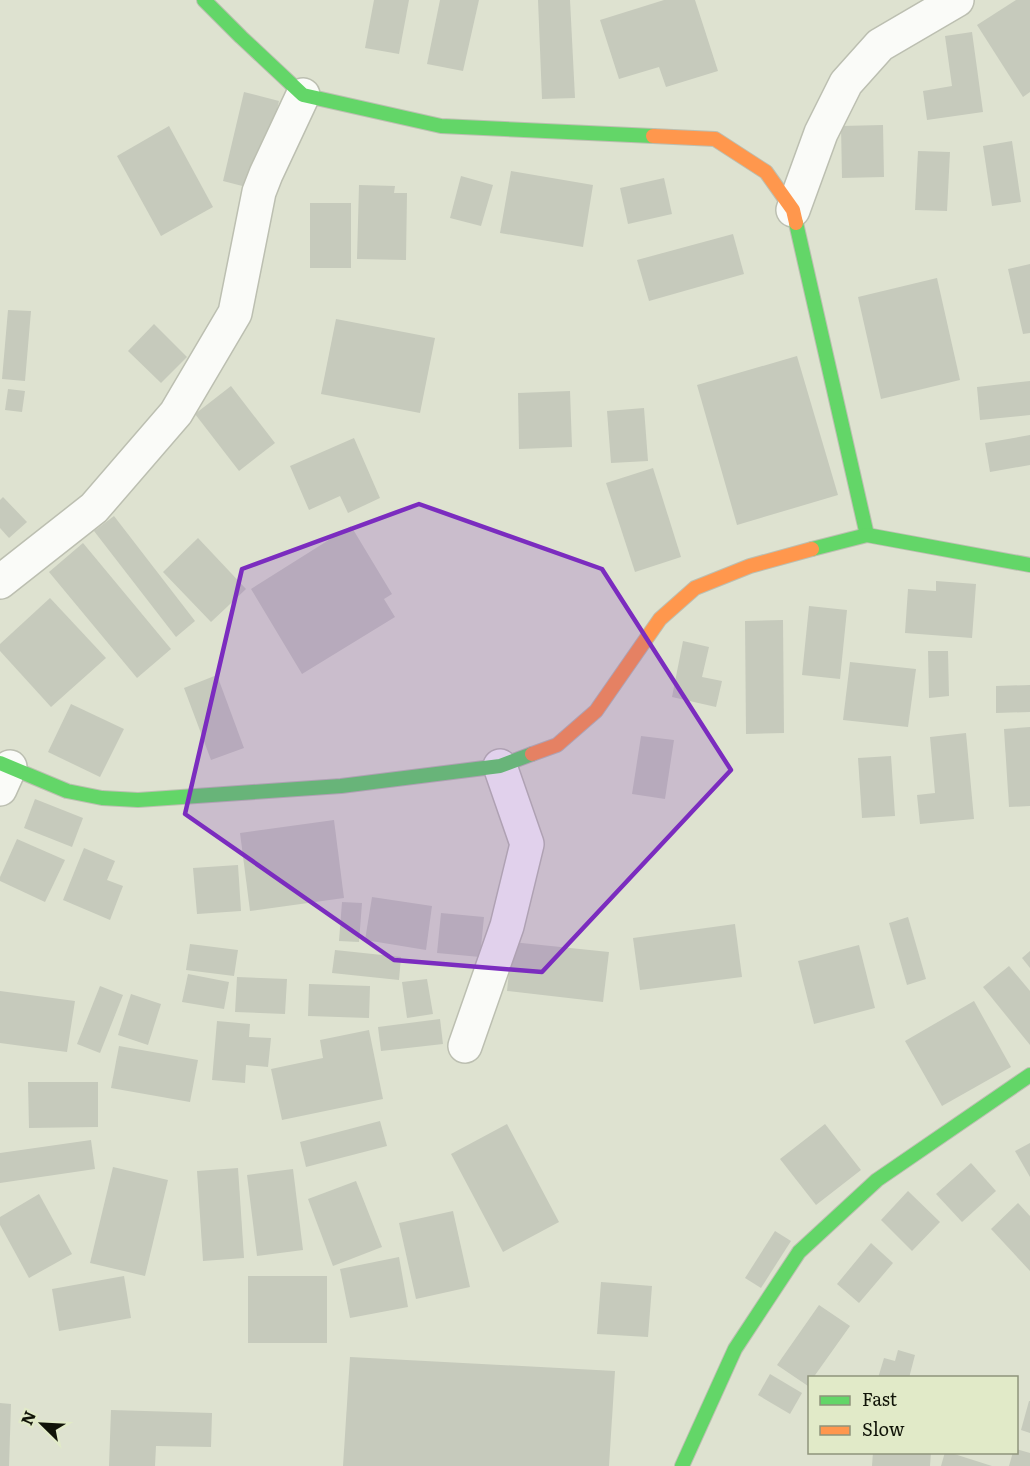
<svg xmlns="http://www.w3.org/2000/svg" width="1030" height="1466" font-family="Literata,serif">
	<rect width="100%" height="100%" fill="#dee2d0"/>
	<g fill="#c6cabc">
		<path d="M374,0H409L399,54L365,48Z"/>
		<path d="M440,0H479L463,71L427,64Z"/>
		<path d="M538,0H570L575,98L542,99Z"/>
		<path d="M664,0H695L718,71L666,87L659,67L619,79L600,20Z"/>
		<path d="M1016,0H1030V92L1023,97L977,25Z"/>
		<path d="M972,32L983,112L927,120L923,91L952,86L945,36Z"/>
		<path d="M244,92L279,101L258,190L223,181Z"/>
		<path d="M883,125L884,177L842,178L841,126Z"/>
		<path d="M169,126L213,207L161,236L117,156Z"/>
		<path d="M1012,141L1021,202L992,206L983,146Z"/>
		<path d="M918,151L950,152L947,211L915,210Z"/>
		<path d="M511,171L593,185L583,247L500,233Z"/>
		<path d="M461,176L493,185L481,226L450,218Z"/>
		<path d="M664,178L672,214L628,224L620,188Z"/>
		<path d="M359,185L395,186L394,193H407L406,260L357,259Z"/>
		<rect x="310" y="203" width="41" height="65"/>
		<path d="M733,234L744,274L649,301L637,260Z"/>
		<path d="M1030,264V333L1023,334L1008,269Z"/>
		<path d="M937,278L960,380L881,399L858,297Z"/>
		<path d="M8,310L31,311L25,381L2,379Z"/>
		<path d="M336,319L435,338L420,413L321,394Z"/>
		<path d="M154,324L187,357L161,383L128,351Z"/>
		<path d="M797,356L838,495L737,525L697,385Z"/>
		<path d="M1030,381V415L980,420L977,387Z"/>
		<path d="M231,386L275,443L239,471L195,414Z"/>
		<path d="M8,389L25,391L22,412L5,410Z"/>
		<path d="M570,391L572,447L519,449L518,393Z"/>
		<path d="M644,408L648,461L611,463L607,411Z"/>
		<path d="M1030,435V465L990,472L985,443Z"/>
		<path d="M354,438L380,498L348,513L340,496L309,510L290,466Z"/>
		<path d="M653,468L681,557L635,572L606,483Z"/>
		<path d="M3,497L27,522L9,538L0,528V500Z"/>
		<path d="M114,516L195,621L176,637L94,531Z"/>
		<path d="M351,526L392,594L384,599L395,617L302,674L251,589Z"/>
		<path d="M198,538L246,589L211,622L163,572Z"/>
		<path d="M83,543L171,649L137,678L49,572Z"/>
		<path d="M936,581L976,584L972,638L905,633L908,589L936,591Z"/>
		<path d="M50,598L106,658L51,707L0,651V644Z"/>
		<path d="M809,606L847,610L840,679L802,675Z"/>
		<path d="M783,620L784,733L746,734L745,621Z"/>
		<path d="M683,641L709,647L702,677L722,681L716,707L672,697Z"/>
		<path d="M928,651H948L949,696L929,698Z"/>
		<path d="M850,662L916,669L908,727L843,720Z"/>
		<path d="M217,675L244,748L211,760L184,688Z"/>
		<path d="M1030,685V712L996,713V686Z"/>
		<path d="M71,704L124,729L100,777L48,752Z"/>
		<path d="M1030,727V806L1009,807L1004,729Z"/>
		<path d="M966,733L974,819L920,824L917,795L935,793L930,737Z"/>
		<path d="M641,736L674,740L665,799L632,794Z"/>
		<path d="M891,756L895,816L862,818L858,758Z"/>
		<path d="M35,799L83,818L72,847L24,828Z"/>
		<path d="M334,820L344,898L250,911L240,833Z"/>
		<path d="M17,839L65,860L45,902L0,881V877Z"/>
		<path d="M84,848L115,861L107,880L123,886L110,920L63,900Z"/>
		<path d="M238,865L241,911L197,914L193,868Z"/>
		<path d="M372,897L432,906L426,950L365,940Z"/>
		<path d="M342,902L362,903L359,942L339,941Z"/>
		<path d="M441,913L484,917L480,957L437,953Z"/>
		<path d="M908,917L926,979L907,985L889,923Z"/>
		<path d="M735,924L742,977L640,990L633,938Z"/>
		<path d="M512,942L609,952L603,1002L507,991Z"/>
		<path d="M190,944L238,950L234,976L186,970Z"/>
		<path d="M859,945L875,1008L814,1024L798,961Z"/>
		<path d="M335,950L401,957L399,980L332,973Z"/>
		<path d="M1030,951V968L1022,958Z"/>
		<path d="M1009,966L1030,991V1045L983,987Z"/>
		<path d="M188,974L229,982L224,1009L182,1002Z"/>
		<path d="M237,977L287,979L285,1014L235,1012Z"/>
		<path d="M427,979L433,1014L407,1018L402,982Z"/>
		<path d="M309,984L370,986L369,1018L308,1016Z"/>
		<path d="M100,986L123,995L100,1053L77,1044Z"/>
		<path d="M0,991L75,1001L67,1052L0,1043Z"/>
		<path d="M131,994L161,1004L148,1045L118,1035Z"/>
		<path d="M974,1001L1011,1067L942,1106L905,1041Z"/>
		<path d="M440,1019L443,1044L381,1051L378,1027Z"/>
		<path d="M217,1021L250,1024L249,1037L271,1038L268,1067L246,1065L245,1083L212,1080Z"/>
		<path d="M369,1030L383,1099L282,1120L271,1069L323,1058L320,1040Z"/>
		<path d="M119,1046L198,1060L190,1102L111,1088Z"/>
		<path d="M28,1082H98V1127L29,1128Z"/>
		<path d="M380,1121L387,1146L306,1167L300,1142Z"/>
		<path d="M507,1124L559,1222L503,1252L451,1154Z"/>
		<path d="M825,1124L861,1170L816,1205L780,1159Z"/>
		<path d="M91,1140L95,1169L0,1183V1153Z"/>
		<path d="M1030,1143V1177L1015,1151Z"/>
		<path d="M971,1163L996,1191L962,1222L936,1194Z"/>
		<path d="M113,1167L168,1180L145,1276L90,1263Z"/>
		<path d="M238,1168L244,1258L203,1261L197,1171Z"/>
		<path d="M293,1169L303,1250L257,1256L247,1175Z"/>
		<path d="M356,1181L382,1247L333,1266L308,1199Z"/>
		<path d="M908,1191L940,1222L912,1251L881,1220Z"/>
		<path d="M39,1194L72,1254L29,1278L0,1225V1217Z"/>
		<path d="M1018,1203L1030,1216V1271L991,1229Z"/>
		<path d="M453,1211L470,1287L416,1299L399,1223Z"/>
		<path d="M775,1231L791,1241L761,1288L745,1278Z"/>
		<path d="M871,1243L893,1263L859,1303L837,1284Z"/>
		<path d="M399,1257L408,1307L350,1318L340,1269Z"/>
		<path d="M124,1276L131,1318L59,1331L52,1289Z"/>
		<rect x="248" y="1276" width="79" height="67"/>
		<path d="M601,1282L652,1286L648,1337L597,1334Z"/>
		<path d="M819,1305L850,1326L813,1378H810V1383L808,1386L777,1365Z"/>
		<path d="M898,1350L915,1355L909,1378H878L884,1358L895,1361Z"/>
		<path d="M350,1357L615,1371L609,1466H343Z"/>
		<path d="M770,1374L802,1393L790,1414L758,1395Z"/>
		<path d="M1029,1401H1030V1433L1021,1430Z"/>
		<path d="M0,1403L11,1404L9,1466H0Z"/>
		<path d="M111,1410L212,1413L211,1447L156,1446L155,1466H109Z"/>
		<path d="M1016,1449L1030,1453V1466H1009L1013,1452H1016Z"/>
		<path d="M873,1452H931L930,1466H872Z"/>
		<path d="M945,1452H948L992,1466H941Z"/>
	</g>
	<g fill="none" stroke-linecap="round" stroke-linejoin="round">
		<g stroke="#bcbfb1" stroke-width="36">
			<g id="street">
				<path d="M793,210L821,133L846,83L880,45L957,0"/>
				<path d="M0,582L94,508L176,413L235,313L259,192L266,174L303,95"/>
				<path d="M0,789L10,767"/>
				<path d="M465,1046L507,926L527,844L500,766"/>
			</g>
		</g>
		<g stroke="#bcbfb1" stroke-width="16">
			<g id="fast">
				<path d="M204,0L241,37L303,95L441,126L653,136"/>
				<path d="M796,223L867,535"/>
				<path d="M812,549L867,535L1030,565"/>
				<path d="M0,763L67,791L102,798L138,800L341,786L500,766L532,754"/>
				<path d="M682,1466L735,1349L799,1252L877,1180L1030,1075"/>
			</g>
		</g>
		<g stroke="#bcbfb1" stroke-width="16">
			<g id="slow">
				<path d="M653,136L715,139L766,172L793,210L796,223"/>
				<path d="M532,754L557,745L596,711L660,619L695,588L750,566L812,549"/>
			</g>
		</g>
		<use href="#street" stroke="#fafbf8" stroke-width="33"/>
		<use href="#fast" stroke="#63d668" stroke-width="14"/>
		<use href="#slow" stroke="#ff974d" stroke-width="14"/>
	</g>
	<path fill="#7b2cbf" fill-opacity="0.2" stroke="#7b2cbf" stroke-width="4.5" stroke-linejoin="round" d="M419,504L602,569L731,770L542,972L394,960L185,814L242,569Z"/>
	<rect x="808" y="1376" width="210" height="78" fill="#e1eac8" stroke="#8e947b" stroke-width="1.5"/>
	<rect x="820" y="1396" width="30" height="9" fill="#63d668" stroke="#8e947b" stroke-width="1.5"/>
	<text x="862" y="1406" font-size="18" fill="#111408">Fast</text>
	<rect x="820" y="1426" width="30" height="9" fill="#ff974d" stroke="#8e947b" stroke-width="1.5"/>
	<text x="862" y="1436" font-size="18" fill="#111408">Slow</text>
	<g transform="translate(42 1424) rotate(294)" stroke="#e1eac8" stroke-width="4.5" paint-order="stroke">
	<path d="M0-4.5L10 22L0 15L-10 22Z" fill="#111408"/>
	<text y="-9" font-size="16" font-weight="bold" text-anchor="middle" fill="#111408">N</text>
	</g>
</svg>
